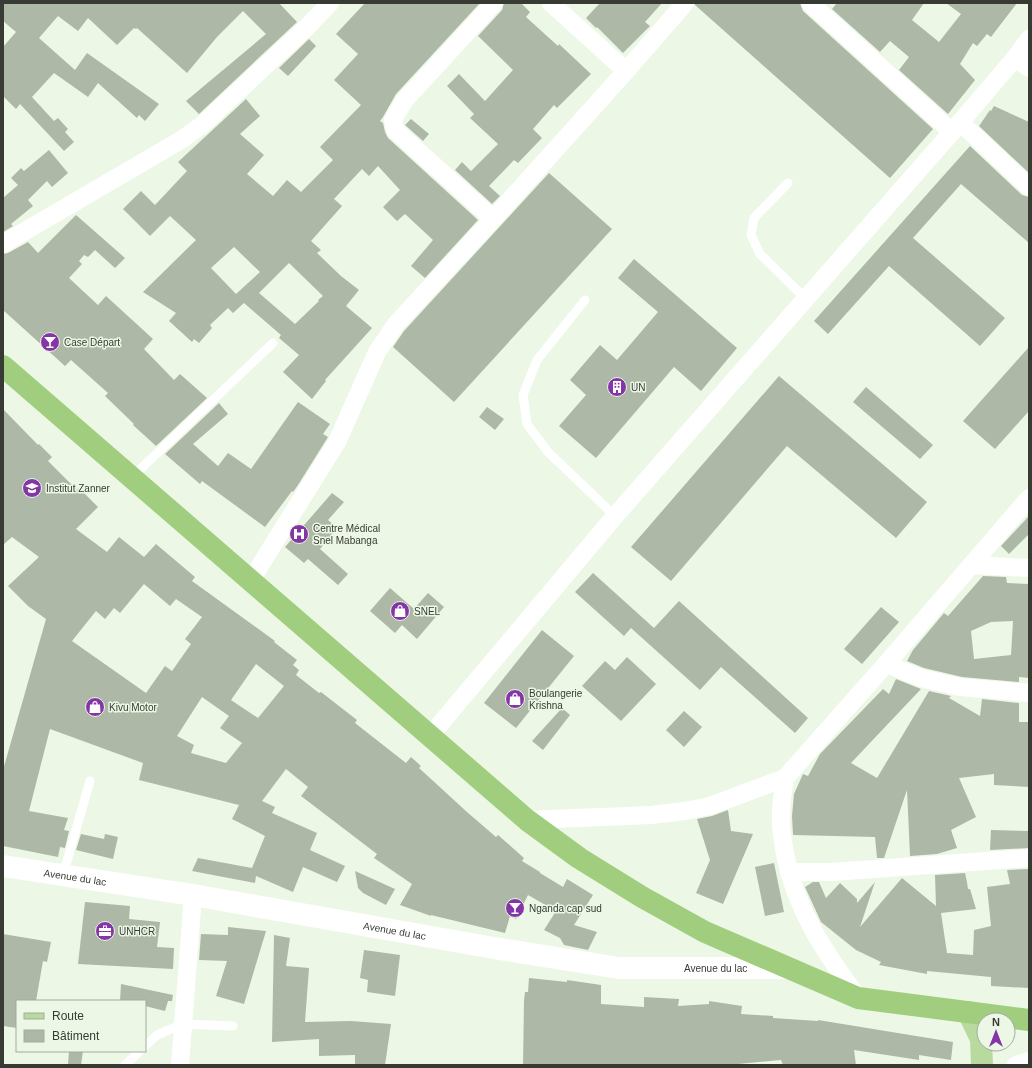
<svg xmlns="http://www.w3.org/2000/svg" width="1032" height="1068" font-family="Helvetica,sans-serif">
	<rect width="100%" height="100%" fill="#ecf8e5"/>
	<g fill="#adb8a6" fill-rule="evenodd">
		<path d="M3,3H279L297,22L199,114L186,101L266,34L243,11L217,37L187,73L137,28L136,29L134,28L117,45L88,18L78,31L58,16L39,38L75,70L87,53L159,104L145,121L139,115L137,118L98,83L88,97L54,73L32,97L54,121L58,118L68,129L65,132L74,142L64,151L20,104L16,109L3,96V47L16,32L3,21Z"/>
		<path d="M365,3H480L396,94L383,117L380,121L383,123L385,132L388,138L478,220L425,278L411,266L433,240L405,214L397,221L383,207L400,190L378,166L369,176L362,169L334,199L342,206L311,241L321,250L317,253L341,276L359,290L346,306L372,328L325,380L326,381L312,399L283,372L299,355L279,338L281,335L244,303L233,313L228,308L210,325L212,328L199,343L194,339L192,342L169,321L176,313L143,292L196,240L170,216L150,236L123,209L141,191L155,205L187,171L178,162L246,99L260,116L240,134L264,155L247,174L273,196L287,180L301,192L333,160L320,147L361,105L334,80L358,54L336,34ZM234,247L260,272L236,294L211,268ZM289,263L323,296L318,300L319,301L295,324L259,293Z"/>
		<path d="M504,3H521L530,12L526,17L558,46L559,44L591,74L557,108L554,105L533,129L542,138L518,163L514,160L489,186L500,196L492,204L455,170L462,162L471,171L498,144L470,118L474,114L447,86L459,74L485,101L513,70L478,36L502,10Z"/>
		<path d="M600,3H662L645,22L650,26L623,53L597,27L596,28L586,18Z"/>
		<path d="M695,3H800L803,11L933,129L890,178L695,5Z"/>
		<path d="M837,3H924L912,20L939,42L961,14L946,3H1017L991,37L987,34L977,46L973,43L960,64L975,80L948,114L899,70L909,57L890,41L880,52L832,9Z"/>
		<path d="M309,39L316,46L288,76L279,68Z"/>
		<path d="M994,106L1029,122V173L979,126L990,110L991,111Z"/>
		<path d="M411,119L429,134L423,141L405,125Z"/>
		<path d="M970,146L1022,195L1029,197V243L961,184L913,238L1005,318L980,346L889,266L828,334L814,321Z"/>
		<path d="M49,150L68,173L52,187L47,181L28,200L33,206L11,224L13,226L3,232V198L18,185L11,178L21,168L24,171Z"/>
		<path d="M549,173L612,229L454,402L393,347L404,331Z"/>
		<path d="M76,215L125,258L115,268L95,250L88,257L84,255L79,261L82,264L69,278L98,305L106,296L153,339L144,349L174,380L180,374L207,398L156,446L133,425L134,424L105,396L108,393L71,360L65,366L3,310V254L8,253L28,242L38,253Z"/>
		<path d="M634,259L737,348L701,391L674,367L596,458L559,426L586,395L570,380L600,345L617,360L658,312L618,278Z"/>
		<path d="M1029,347V411L995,449L963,421Z"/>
		<path d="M779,376L927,502L896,538L787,446L671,581L631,547Z"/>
		<path d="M866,387L933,445L920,459L853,402Z"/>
		<path d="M298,402L330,424L323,434L328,437L298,485L293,492L292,491L265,527L202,481L200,484L165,454L219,403L228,414L193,444L218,466L228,453L251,469Z"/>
		<path d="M487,407L504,419L495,430L479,417Z"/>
		<path d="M3,409L38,445L39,444L52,457L48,461L77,490L79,488L98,507L76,529L107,552L119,537L144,557L156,544L195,577L192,581L275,641L274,642L297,660L293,665L299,670L296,675L319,693L321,692L357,720L355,723L406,763L411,757L421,766L419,768L467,812L496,837L498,835L524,858L522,861L540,872V873L563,887L567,879L593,895L574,925L597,932L588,950L564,945L560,938L544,930L556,911L528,895L516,919L510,916L505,933L431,915V916L400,905L412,884L374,858L377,854L301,796L308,787L286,769L262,801L275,807L272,813L317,833L310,850L345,866L337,882L303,867L293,892L256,876L255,883L192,871L198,858L252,868L265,836L232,819L239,805L139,780L143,763L50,729L29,811L68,818L64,830L69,831L65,848L60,847L58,857L3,846V770L46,619L28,606L8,586L39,557L12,537L3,545ZM144,584L170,606L176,599L202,617L185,639L191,644L172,671L165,666L146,693L72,641L96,611L105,619L114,608L120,613ZM256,664L284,686L258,718L231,700ZM202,697L229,716L220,728L242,743L226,763L191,753L194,745L177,736Z"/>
		<path d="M332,493L344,502L328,520L337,528L320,549L348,574L338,585L308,559L304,563L285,547Z"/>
		<path d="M1029,516V534L1009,554L1001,546Z"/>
		<path d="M593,573L654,628L679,601L808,718L795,733L721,667L700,690L631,628L624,636L575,592Z"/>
		<path d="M983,576L1006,577L1007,583L1029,584V678L1019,677V682L962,677L924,668L907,661L913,650L944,613L948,616ZM1013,621L1011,655L974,659L971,631L991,622Z"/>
		<path d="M390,588L414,609L428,593L444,607L417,639L402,625L395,633L370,611Z"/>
		<path d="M881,607L899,622L862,664L844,649Z"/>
		<path d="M542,630L574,656L516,728L484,703Z"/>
		<path d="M627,657L656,684L621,721L582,686L605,661L615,670Z"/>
		<path d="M896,679L921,689L851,763L877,778L929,691L951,696L949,698L980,716L982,699L1019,703V722H1029V787L994,785V774L959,778L976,817L951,830L957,848L937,854L910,856L907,790L884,858H877L875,837L793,835L792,816L794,794L803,774L808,776L820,754L883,689L889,694Z"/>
		<path d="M562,708L570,715L543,750L532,741Z"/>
		<path d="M684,711L702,727L684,747L666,730Z"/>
		<path d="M728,810L731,831L753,834L723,904L696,893L710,860L697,819L712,816Z"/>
		<path d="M991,830L1029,831V848L990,850Z"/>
		<path d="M81,834L104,839L105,834L118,837L113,859L76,850Z"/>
		<path d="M774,863L784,912L765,916L755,867Z"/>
		<path d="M1029,869V988L991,986V977L927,971V974L879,965L881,962L856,950L821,922L805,887L813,882H819L826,898L840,883L857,899V903L875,882L860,927L902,878L936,906L935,875L965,873L967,882L968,889H970L976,909L941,913L947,953L973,955L974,930L991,926L987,887L1010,884L1007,870Z"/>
		<path d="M355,871L395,889L386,905L363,893L358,888Z"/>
		<path d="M85,902L130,906L129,919L160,922L157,947L174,948L173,969L78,964Z"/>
		<path d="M228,927L266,931L244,1004L216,996L227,961L199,960L201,934L228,935Z"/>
		<path d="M3,934L51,942L47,962L43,961L36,1001H17V1028L3,1026Z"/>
		<path d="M274,935L290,938L286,966L309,968L305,1022L351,1021L391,1024L385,1065L355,1064V1055L319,1056V1039L272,1042Z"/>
		<path d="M364,950L400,955L395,996L367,992L368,980L360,978Z"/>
		<path d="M529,978L567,982V980L601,985V1004L644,1007V997L679,999L678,1006L709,1004V1001L742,1006L741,1014L773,1016V1018L818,1021V1020L953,1042L951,1060L919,1055V1060L854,1050L856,1065H783L781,1060L728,1065H523L524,1001L525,992H528Z"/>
		<path d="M121,984L173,995L172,1001H168L165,1011L145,1006V1001H120Z"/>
		<path d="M69,1051H83L81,1065H68Z"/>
	</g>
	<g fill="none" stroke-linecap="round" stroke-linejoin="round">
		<g stroke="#fff" stroke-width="9">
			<path d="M788,183L754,218L751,235L760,254L805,298"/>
			<path d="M585,300L537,360L523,395L527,424L548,452L615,516"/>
			<path d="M132,477L273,343"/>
			<path d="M63,875L90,781"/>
			<path d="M145,1046L157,1035L183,1024L233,1026"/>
			<path d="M125,1065L140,1051"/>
		</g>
		<g stroke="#fff" stroke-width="18">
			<path d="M551,3L626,71"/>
			<path d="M810,3L952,132"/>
			<path d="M1015,58L1029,68"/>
			<path d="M960,122L1029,187"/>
			<path d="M493,219L395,130L393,120L404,101L494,3"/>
			<path d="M3,244L181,140L202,125L306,28L330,3"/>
			<path d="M971,565L1029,568"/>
			<path d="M251,580L337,442L377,352L396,324L493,219L626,71L685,3"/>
			<path d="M886,664L921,678L960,687L1029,693"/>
			<path d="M430,736L615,516L952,132L1015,58L1029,39"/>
			<path d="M785,778C783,790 781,803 781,815C780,828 783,841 785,854C796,911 825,952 858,998"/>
			<path d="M527,820L651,815L685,811L710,806L785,778L886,664L1029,498"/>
			<path d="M789,872H831L1029,858"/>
			<path d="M180,1065L193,895"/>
			<path d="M1016,1065L1029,1061"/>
		</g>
		<path stroke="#fff" stroke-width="22" id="s1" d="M3,866L193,895L494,948L619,968H789"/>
		<path stroke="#b8da9e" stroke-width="22" d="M968,1012L981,1039L982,1065"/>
		<path stroke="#a0ce7e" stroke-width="22" d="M3,366L527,820L579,858L642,897L705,932L858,998L1029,1020"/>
	</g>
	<defs>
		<g id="bar-disc" transform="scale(1)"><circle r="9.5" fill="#8436a6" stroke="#ecf8e5"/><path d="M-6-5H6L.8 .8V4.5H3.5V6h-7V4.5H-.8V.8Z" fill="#fff"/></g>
		<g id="building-disc" transform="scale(1)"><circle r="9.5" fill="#8436a6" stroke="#ecf8e5"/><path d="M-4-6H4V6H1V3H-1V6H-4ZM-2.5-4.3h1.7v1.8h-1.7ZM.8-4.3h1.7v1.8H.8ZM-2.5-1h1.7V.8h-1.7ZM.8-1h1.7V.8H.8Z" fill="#fff"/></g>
		<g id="school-disc" transform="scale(1)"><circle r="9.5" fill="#8436a6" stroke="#ecf8e5"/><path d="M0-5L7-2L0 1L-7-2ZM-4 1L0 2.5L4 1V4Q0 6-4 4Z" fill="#fff"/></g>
		<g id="hospital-disc" transform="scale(1)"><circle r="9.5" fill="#8436a6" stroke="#ecf8e5"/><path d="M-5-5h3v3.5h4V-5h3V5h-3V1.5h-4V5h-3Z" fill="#fff"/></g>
		<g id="shop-disc" transform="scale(1)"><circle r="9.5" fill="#8436a6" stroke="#ecf8e5"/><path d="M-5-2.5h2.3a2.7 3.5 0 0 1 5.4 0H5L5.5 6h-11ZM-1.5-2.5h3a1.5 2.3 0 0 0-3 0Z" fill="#fff"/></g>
		<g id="office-disc" transform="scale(1)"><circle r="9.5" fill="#8436a6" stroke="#ecf8e5"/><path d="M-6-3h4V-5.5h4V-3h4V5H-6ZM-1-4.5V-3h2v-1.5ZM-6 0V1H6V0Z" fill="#fff"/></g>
	</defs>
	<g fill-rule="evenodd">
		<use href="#bar-disc" x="50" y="342"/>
		<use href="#building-disc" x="617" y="387"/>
		<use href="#school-disc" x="32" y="488"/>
		<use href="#hospital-disc" x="299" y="534"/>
		<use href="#shop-disc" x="400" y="611"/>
		<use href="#shop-disc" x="515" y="699"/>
		<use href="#shop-disc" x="95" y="707"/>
		<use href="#bar-disc" x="515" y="908"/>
		<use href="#office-disc" x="105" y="931"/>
	</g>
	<g text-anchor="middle" stroke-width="3" stroke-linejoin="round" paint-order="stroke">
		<g font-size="10" fill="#373b34" stroke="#ecf8e5" text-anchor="start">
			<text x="64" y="346">Case Départ</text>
			<text x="631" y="391">UN</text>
			<text x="46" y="492">Institut Zanner</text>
			<text x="313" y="532">Centre Médical<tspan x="313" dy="12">Snel Mabanga</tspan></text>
			<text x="414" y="615">SNEL</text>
			<text x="529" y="697">Boulangerie<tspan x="529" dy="12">Krishna</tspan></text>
			<text x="109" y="711">Kivu Motor</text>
			<text x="529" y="912">Nganda cap sud</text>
			<text x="119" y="935">UNHCR</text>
		</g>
		<g font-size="10" fill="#373b34" stroke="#ecf8e5">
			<text dy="4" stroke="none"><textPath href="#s1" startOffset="73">Avenue du lac</textPath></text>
			<text dy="4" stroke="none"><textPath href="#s1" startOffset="397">Avenue du lac</textPath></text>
			<text dy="4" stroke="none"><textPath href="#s1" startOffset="721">Avenue du lac</textPath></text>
		</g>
	</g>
	<rect width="1032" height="1068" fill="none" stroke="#373b34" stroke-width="8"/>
	<rect x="16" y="1000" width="130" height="52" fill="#ecf8e5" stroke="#a4ac9e"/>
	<rect x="24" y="1013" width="20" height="6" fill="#b8da9e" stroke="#a4ac9e"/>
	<text x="52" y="1020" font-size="12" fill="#373b34">Route</text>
	<rect x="24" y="1030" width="20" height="12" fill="#adb8a6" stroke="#a4ac9e"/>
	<text x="52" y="1040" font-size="12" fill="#373b34">Bâtiment</text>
	<g transform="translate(996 1032)"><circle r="19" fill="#ecf8e5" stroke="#a4ac9e"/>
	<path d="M0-3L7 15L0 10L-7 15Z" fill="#8436a6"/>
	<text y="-6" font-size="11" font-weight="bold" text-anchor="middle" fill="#373b34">N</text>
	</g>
</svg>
